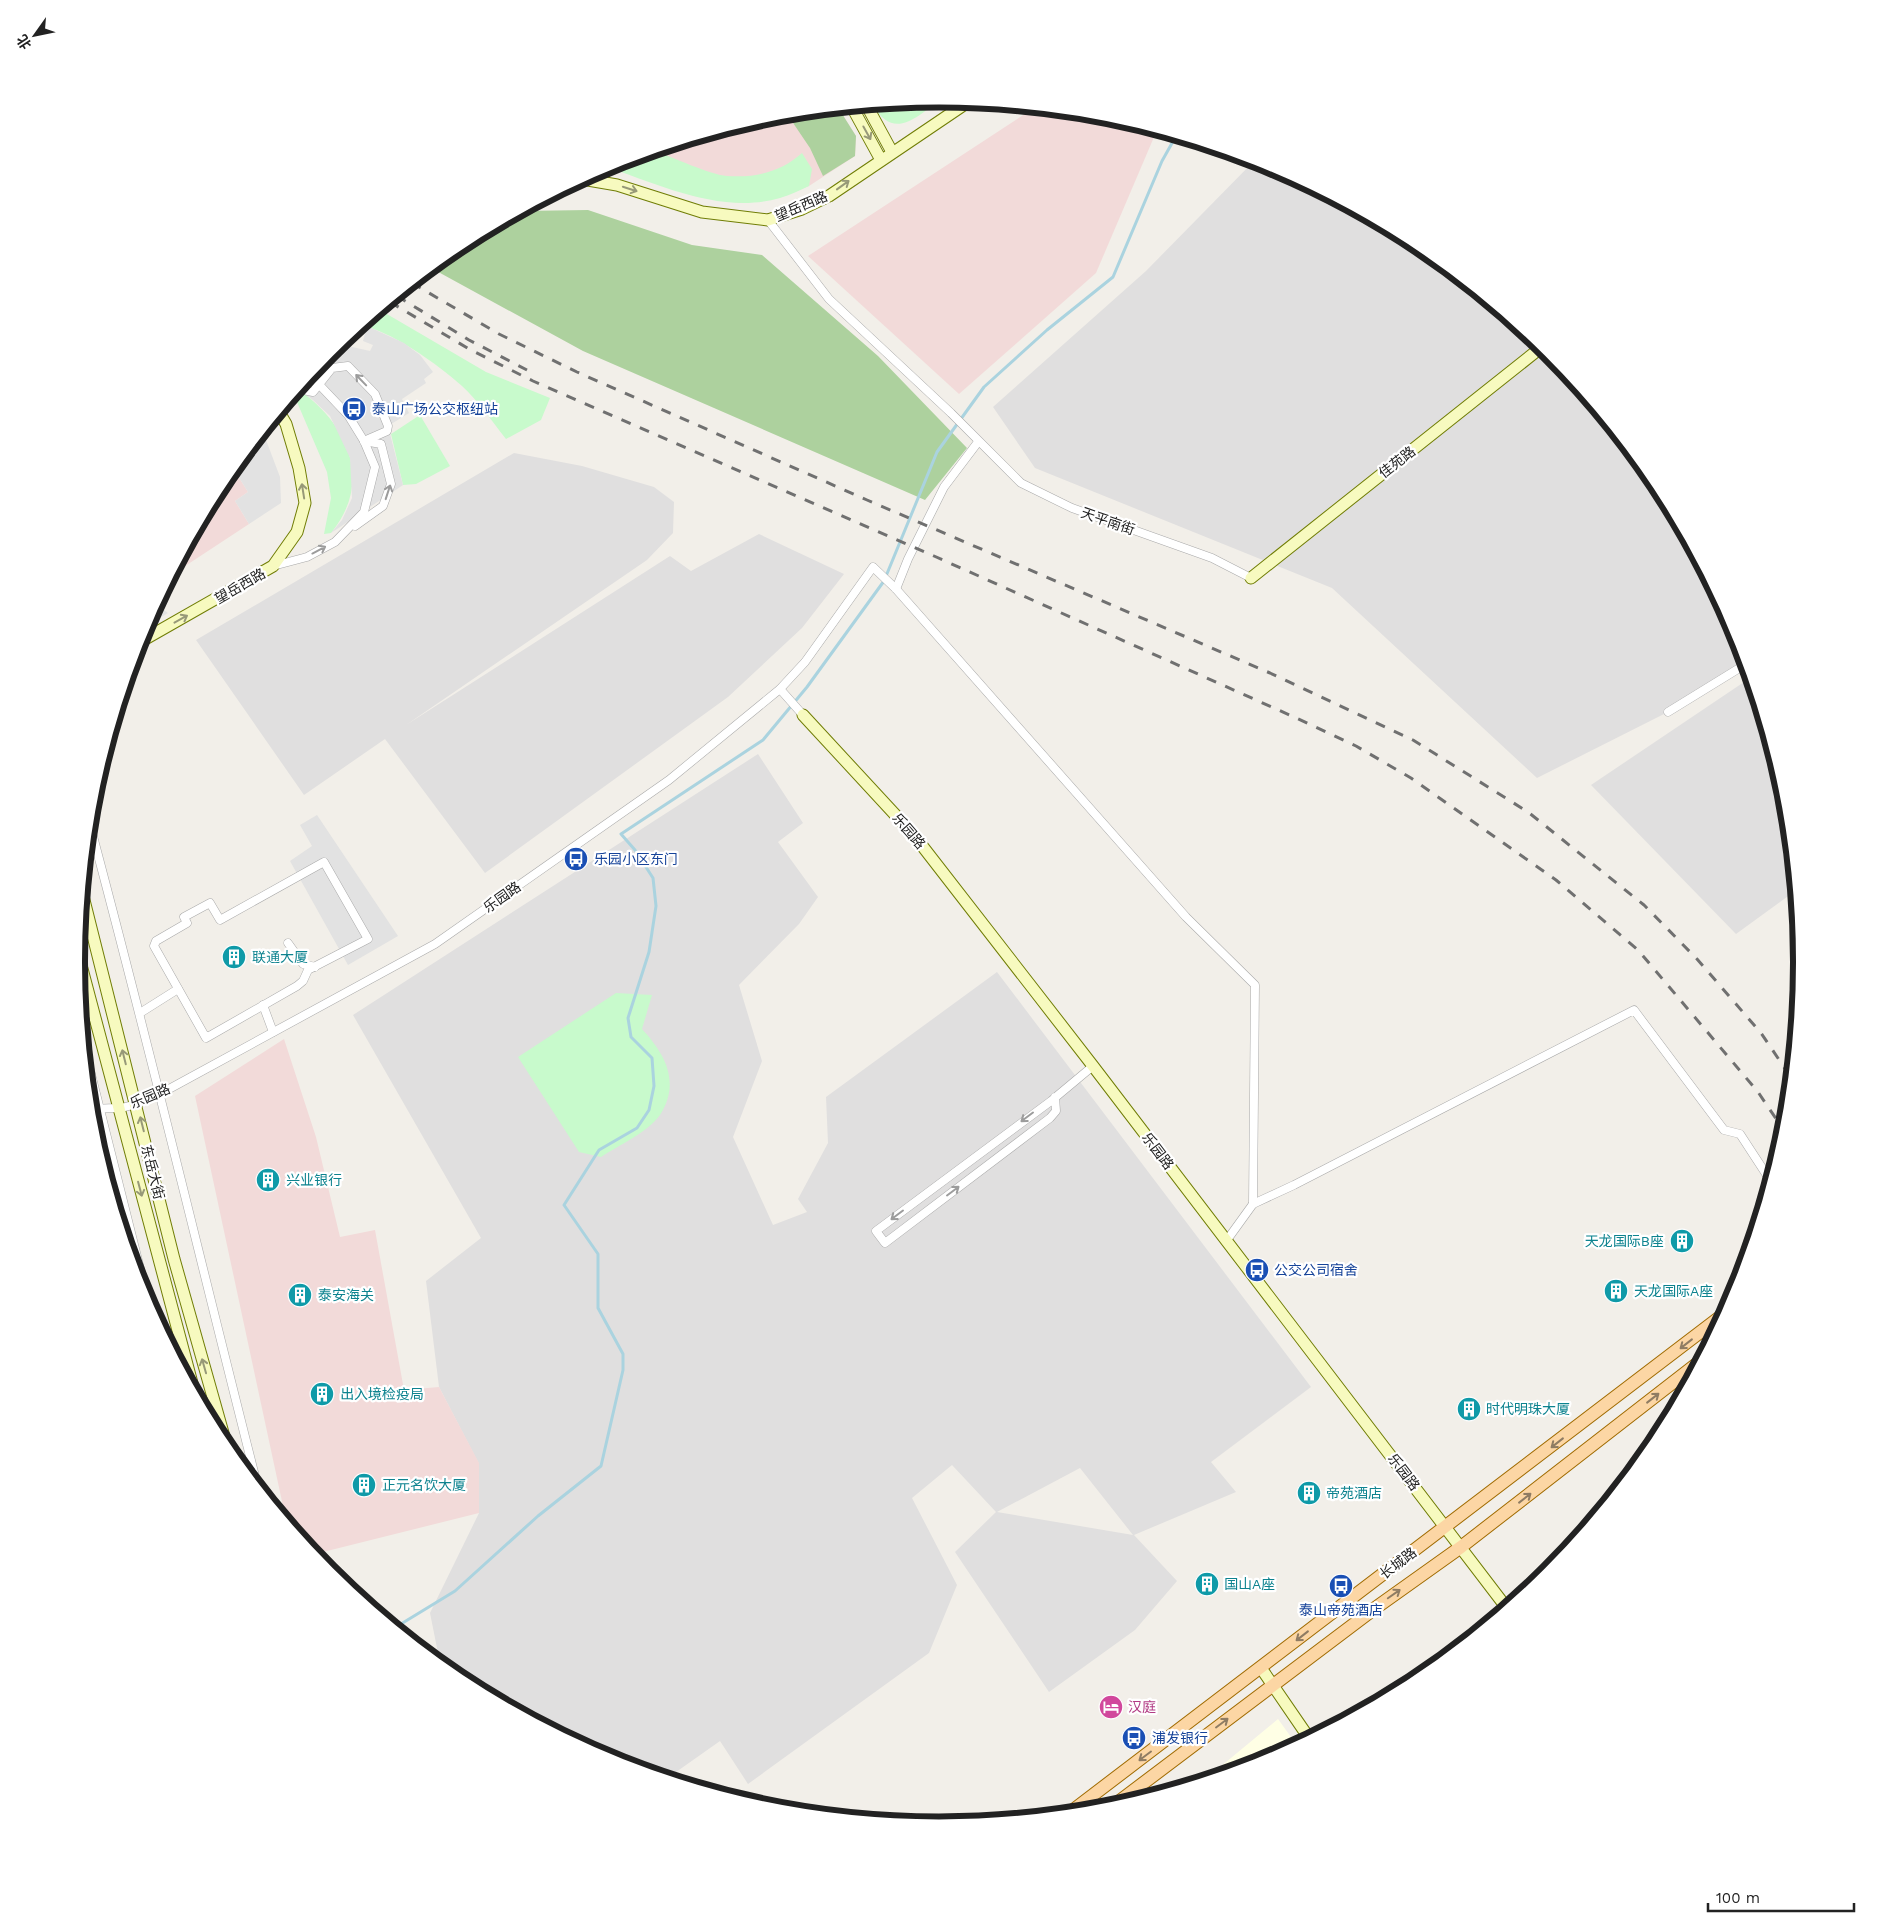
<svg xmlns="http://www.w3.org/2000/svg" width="1878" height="1923" font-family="'Work Sans','Noto Sans SC',sans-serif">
	<rect width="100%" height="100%" fill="#f2efe9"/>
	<g fill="#e0dfdf" fill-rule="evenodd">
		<path d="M1255,160L1269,165L1419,244L1549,352L1657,482L1736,632L1746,664L1668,712L1537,778L1332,588L1035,468L993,407L1146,271Z"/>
		<path d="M514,453L582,466L654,487L674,502L673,533L647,560L406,725L670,556L691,571L759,534L844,574L802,628L728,697L485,873L385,739L304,795L196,640Z"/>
		<path d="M1750,678L1785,793L1795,891L1736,934L1591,785Z"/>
		<path d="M758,754L803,823L778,842L818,897L799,924L739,985L762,1061L733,1137L773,1225L807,1212L798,1199L828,1143L826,1097L997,972L1311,1387L1211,1462L1236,1492L1134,1535L1177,1581L1135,1630L1049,1692L955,1552L996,1512L952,1465L912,1498L957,1585L929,1653L748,1784L720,1741L669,1777L609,1758L459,1679L440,1663L430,1613L479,1513V1464L439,1387L426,1281L481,1238L353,1015ZM1080,1468L1133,1535L997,1512Z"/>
		<path d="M1561,1557L1549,1572L1520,1596L1517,1591Z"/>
	</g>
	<g fill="#f2dad9">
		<path d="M1034,108L1108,115L1157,130L1096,273L959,394L808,256Z"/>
		<path d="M839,109L856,136L855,156L809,186L779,198L740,203L694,196L605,166L771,115Z"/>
		<path d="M233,468L248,492L235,501L249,524L173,574L222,482Z"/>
		<path d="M284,1039L316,1137L340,1237L375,1230L404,1390L439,1387L479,1463V1513L315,1554L286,1520L195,1096Z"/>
	</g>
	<path fill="#ffffe5" d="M1278,1719L1296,1744L1269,1759L1208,1777Z"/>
	<g fill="#add19e">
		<path d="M839,109L856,136L855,156L823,176L810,148L787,114Z"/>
		<path d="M588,210L692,245L762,255L878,356L967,448L925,500L583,351L431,268L460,244L522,211Z"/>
	</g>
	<g fill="#c8facc">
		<path d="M942,99C917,116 894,142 873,105Z"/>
		<path d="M655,151C672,157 711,175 727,176C755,178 781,172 802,153L812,169L809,186C800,190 790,195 780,198C723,215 659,185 605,166Z"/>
		<path d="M380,310L486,372L550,398L541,420L506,439C492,421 478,401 462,386C441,367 387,327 359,326Z"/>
		<path d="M299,390C349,425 373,482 331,533L324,534L331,498L327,472L294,395Z"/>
		<path d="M420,415L450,466L416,484L403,485L391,434Z"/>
		<path d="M616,993L652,995L642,1029C665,1054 681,1082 660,1115C647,1133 619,1145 601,1157L579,1152L518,1057Z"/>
	</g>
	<g fill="#e2e2e2">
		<path d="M367,326L404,343L420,355L433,372L424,379L426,383L402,399L409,413L388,426L403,485L331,533L342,520L352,498L350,458L330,416L313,400L299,390L296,391L325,356L331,359L335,356L339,344L370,351L373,345L363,341Z"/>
		<path d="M263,432L280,477L281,503L249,524L235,501L248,492L233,468Z"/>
		<path d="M156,604L168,613L143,628Z"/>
		<path d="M317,815L398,936L348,965L290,861L312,846L300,825Z"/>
	</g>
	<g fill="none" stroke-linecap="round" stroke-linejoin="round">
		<path stroke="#aad3df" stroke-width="3" d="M396,1627L455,1591L538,1516L601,1466L623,1370V1354L598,1308V1254L564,1205L599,1150L637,1128L649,1110L654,1086L652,1058L631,1037L628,1018L649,952L656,906L653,878L635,850L621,834L763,740L807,687L884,581L937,452L984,387L1047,330L1113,277L1162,161L1176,136"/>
		<g stroke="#a9a9a9" stroke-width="9">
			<g id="street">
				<path d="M768,220L829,299L951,413L1021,483L1072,508L1212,558L1251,578"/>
				<path d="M304,381L320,385"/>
				<path d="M298,389L313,392L332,368L348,366L375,394L388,426L387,431L364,441"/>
				<path d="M355,526L383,506L391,484L381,444L364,441"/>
				<path d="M273,566L307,557L335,542L364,512L375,467L364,441L348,415L310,375"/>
				<path d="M896,589L908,559L944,487L978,442"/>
				<path d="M780,689L805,662L873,567L896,589L1186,917L1255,985L1253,1204L1227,1240"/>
				<path d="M1668,712L1746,664"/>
				<path d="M90,825C149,1044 201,1264 257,1484"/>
				<path d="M324,862L368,939L308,970L303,981L297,986L206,1038L154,946L156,941L187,923L184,917L210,903L220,920Z"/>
				<path d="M288,943L303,964L315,967"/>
				<path d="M263,1005L273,1032"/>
				<path d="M140,1013L178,989"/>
				<path d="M85,1050L149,1304"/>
				<path d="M1055,1097L1056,1111L1050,1118L885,1243L876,1231L1051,1101L1093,1066"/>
				<path d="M91,1111C101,1107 108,1109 119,1108C133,1107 145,1100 158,1095L435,944L669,780L780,689L803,715"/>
				<path d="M1253,1204L1294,1185L1634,1010L1724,1130L1740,1134L1770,1180"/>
			</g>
		</g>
		<g stroke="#707d05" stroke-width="13">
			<g id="secondary">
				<path d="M867,106L892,152"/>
				<path d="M852,107L881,160"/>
				<path d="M582,179L617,185L702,212L768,220L802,209L829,196L968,102"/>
				<path d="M1251,578L1543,346"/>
				<path d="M138,643L273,566L297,532L305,503L299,468L286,424L279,412"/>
				<path d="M803,715L913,834L1093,1066L1506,1607"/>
				<path d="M83,896L174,1259L227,1447"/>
				<path d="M77,950L193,1387"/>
				<path d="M1261,1668L1309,1738"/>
			</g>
		</g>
		<g stroke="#a06b00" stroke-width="14">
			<g id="primary">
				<path d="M1113,1806L1374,1609L1461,1547L1698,1363"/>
				<path d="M1072,1811L1724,1314"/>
			</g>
		</g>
		<use href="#street" stroke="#fff" stroke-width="8"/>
		<use href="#secondary" stroke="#f7fabf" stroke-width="11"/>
		<use href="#primary" stroke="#fcd6a4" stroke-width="12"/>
		<g stroke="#707070" stroke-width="3" stroke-dasharray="10 10" stroke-linecap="butt">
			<path d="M412,283L499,334L577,372L867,500L1270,673L1413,740L1528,812L1644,905L1697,959L1761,1033L1790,1076"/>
			<path d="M397,296L469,340L527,370"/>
			<path d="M390,302L469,349L533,381L934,556L1294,717L1356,746L1411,778L1556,880L1638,950L1758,1092L1785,1132"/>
		</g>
	</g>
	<defs><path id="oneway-shaft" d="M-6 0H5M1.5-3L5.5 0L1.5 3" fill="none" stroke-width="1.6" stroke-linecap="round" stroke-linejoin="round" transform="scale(1.25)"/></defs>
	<g stroke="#979978">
		<use href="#oneway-shaft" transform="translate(867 133) rotate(61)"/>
		<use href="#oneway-shaft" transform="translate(843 185) rotate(-36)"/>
		<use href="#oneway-shaft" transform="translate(630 189) rotate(18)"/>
		<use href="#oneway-shaft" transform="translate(303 491) rotate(-99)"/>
		<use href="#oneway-shaft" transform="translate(181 619) rotate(-29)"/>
		<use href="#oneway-shaft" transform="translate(124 1057) rotate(-104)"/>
		<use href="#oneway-shaft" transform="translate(142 1124) rotate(-104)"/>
		<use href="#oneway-shaft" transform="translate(140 1189) rotate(75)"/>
		<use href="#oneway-shaft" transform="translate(204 1366) rotate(-106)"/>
	</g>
	<g stroke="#9c9c9c">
		<use href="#oneway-shaft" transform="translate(361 380) rotate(-134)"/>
		<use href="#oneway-shaft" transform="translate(388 492) rotate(-72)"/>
		<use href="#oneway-shaft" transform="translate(319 550) rotate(-28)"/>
		<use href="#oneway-shaft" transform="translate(1027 1117) rotate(143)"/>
		<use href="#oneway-shaft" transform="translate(953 1191) rotate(-37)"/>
		<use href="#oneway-shaft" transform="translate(897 1215) rotate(143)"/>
	</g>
	<g stroke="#8f7c63">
		<use href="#oneway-shaft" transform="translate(1686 1344) rotate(142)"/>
		<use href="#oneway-shaft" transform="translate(1653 1398) rotate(-38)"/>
		<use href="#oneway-shaft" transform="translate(1557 1443) rotate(142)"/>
		<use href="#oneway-shaft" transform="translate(1525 1498) rotate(-38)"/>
		<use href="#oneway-shaft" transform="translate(1394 1594) rotate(-35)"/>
		<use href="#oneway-shaft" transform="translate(1302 1636) rotate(142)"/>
		<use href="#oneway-shaft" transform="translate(1222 1723) rotate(-37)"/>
		<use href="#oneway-shaft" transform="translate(1145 1756) rotate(143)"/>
	</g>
	<defs>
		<g id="bus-disc" transform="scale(1.25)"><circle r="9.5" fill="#1a4fb4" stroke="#fff"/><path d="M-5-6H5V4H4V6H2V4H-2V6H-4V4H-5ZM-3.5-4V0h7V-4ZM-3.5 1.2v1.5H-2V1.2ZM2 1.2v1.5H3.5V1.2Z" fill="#fff"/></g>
		<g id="building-disc" transform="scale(1.25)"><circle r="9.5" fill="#0f9aa8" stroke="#fff"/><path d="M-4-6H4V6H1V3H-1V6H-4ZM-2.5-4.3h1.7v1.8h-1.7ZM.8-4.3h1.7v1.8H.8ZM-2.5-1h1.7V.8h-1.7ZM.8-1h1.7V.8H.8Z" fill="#fff"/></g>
		<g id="hotel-disc" transform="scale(1.25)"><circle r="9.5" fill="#d1479c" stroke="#fff"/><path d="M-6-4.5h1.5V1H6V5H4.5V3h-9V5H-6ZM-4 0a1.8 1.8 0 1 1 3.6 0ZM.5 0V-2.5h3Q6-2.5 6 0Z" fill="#fff"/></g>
	</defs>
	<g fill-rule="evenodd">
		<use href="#bus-disc" x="354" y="409"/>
		<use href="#bus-disc" x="576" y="859"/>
		<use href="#building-disc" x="234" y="957"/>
		<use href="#building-disc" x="268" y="1180"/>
		<use href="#building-disc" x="1682" y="1241"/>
		<use href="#bus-disc" x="1257" y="1270"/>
		<use href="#building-disc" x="1616" y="1291"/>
		<use href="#building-disc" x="300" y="1295"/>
		<use href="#building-disc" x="322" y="1394"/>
		<use href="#building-disc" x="1469" y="1409"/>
		<use href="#building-disc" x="364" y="1485"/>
		<use href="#building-disc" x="1309" y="1493"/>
		<use href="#building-disc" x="1207" y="1584"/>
		<use href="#bus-disc" x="1341" y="1586"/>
		<use href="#hotel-disc" x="1111" y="1707"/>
		<use href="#bus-disc" x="1134" y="1738"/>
	</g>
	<g text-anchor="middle" stroke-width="4.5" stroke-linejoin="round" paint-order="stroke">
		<g font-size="14" fill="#222" stroke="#fff">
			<text transform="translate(801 206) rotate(-23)" y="5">望岳西路</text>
			<text transform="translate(1397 462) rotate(-38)" y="5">佳苑路</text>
			<text transform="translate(1108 521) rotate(19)" y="5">天平南街</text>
			<text transform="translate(240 586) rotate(-30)" y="5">望岳西路</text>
			<text transform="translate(909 831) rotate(49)" y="5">乐园路</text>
			<text transform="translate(502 897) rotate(-35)" y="5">乐园路</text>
			<text transform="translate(150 1096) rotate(-23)" y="5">乐园路</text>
			<text transform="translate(1158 1151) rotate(53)" y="5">乐园路</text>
			<text transform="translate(153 1172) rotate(76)" y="5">东岳大街</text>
			<text transform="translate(1404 1472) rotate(53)" y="5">乐园路</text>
			<text transform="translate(1398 1563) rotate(-37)" y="5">长城路</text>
		</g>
		<g font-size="14" fill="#164399" stroke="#fff" text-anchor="start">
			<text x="372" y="414">泰山广场公交枢纽站</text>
			<text x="594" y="864">乐园小区东门</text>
			<text x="1274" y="1275">公交公司宿舍</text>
			<text x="1341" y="1615" text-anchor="middle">泰山帝苑酒店</text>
			<text x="1152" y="1743">浦发银行</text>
		</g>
		<g font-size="14" fill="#0d838f" stroke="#fff" text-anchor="start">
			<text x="252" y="962">联通大厦</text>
			<text x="286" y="1185">兴业银行</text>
			<text x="1664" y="1246" text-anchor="end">天龙国际B座</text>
			<text x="1634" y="1296">天龙国际A座</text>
			<text x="318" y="1300">泰安海关</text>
			<text x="340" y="1399">出入境检疫局</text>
			<text x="1486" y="1414">时代明珠大厦</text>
			<text x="382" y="1490">正元名饮大厦</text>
			<text x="1326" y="1498">帝苑酒店</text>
			<text x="1224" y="1589">国山A座</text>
		</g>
		<g font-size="14" fill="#b23c85" stroke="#fff" text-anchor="start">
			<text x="1128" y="1712">汉庭</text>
		</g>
	</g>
	<path d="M0 0H1878V1923H0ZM85 962a854 854 0 1 1 1708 0a854 854 0 1 1-1708 0Z" fill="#fff" fill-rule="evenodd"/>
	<path fill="none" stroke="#222" stroke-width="6" d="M85 962a854 854 0 1 1 1708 0a854 854 0 1 1-1708 0Z"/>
	<g transform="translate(35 35) rotate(237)" stroke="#ffffff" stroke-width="4" paint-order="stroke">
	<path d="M0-4L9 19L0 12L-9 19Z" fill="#222222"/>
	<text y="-8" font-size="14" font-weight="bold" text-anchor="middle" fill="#222222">北</text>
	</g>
	<path d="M1708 1903v8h146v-8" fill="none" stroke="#222222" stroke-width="2.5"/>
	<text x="1716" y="1903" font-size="15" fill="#222222" stroke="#ffffff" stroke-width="4" paint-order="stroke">100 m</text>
</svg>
